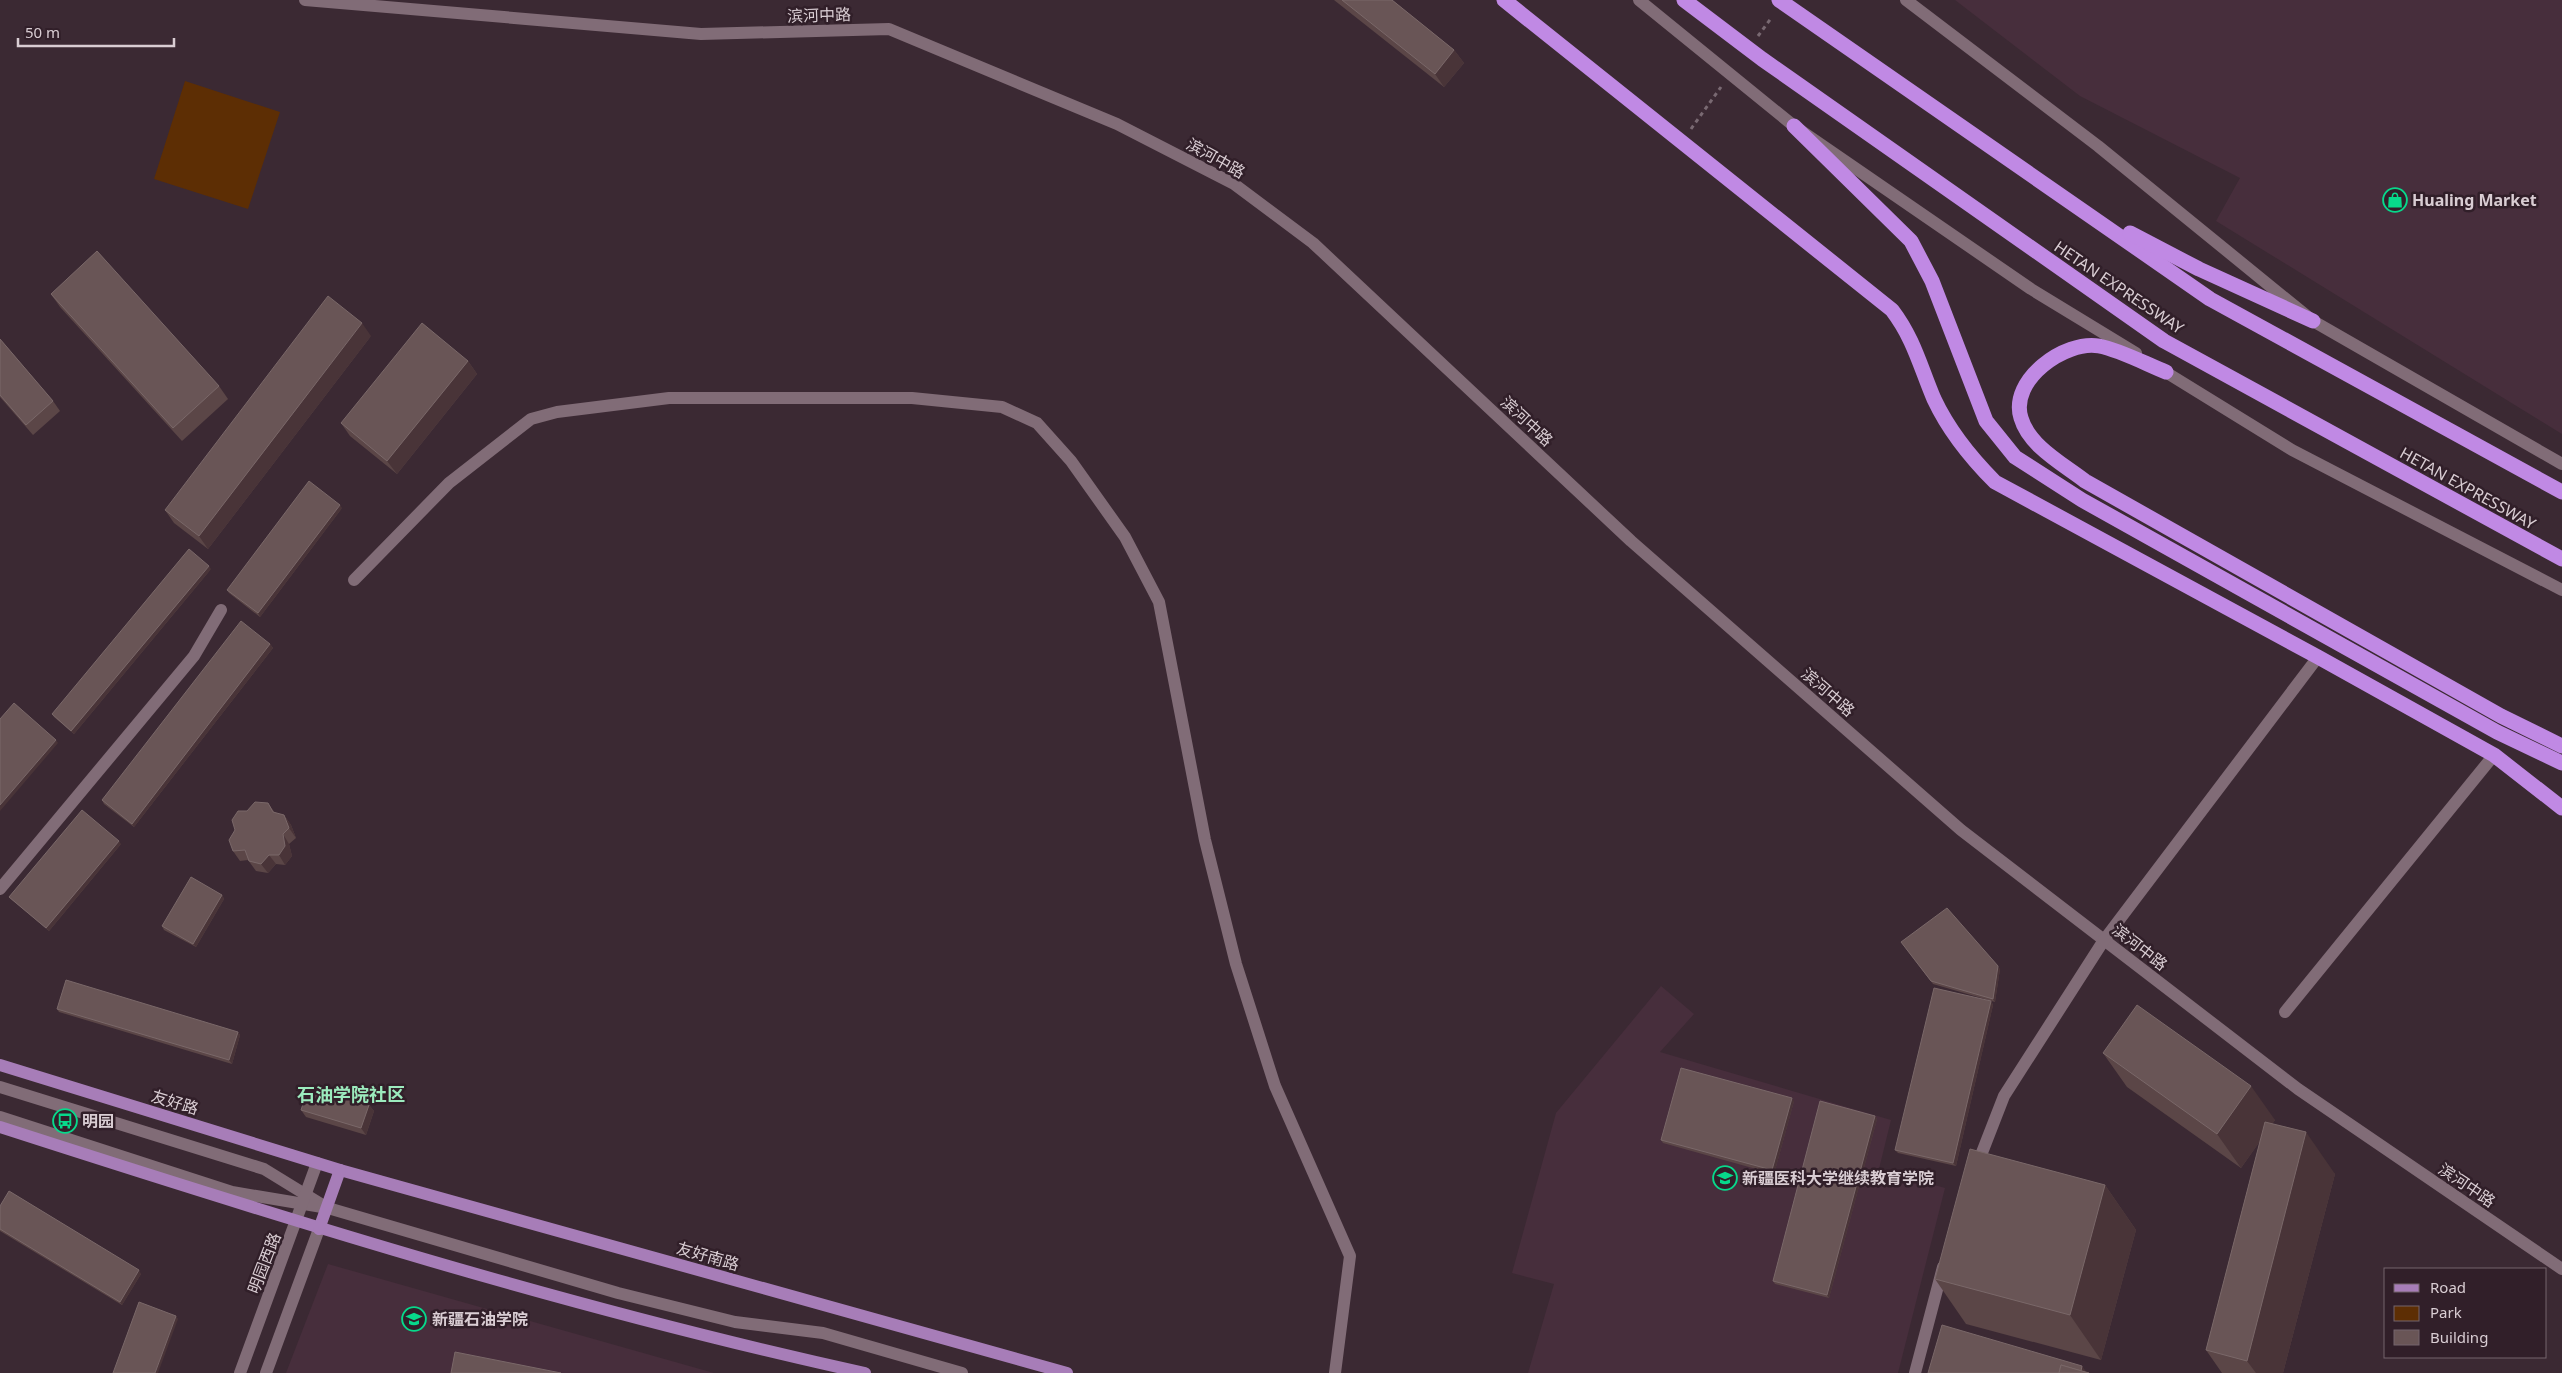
<svg xmlns="http://www.w3.org/2000/svg" width="2562" height="1373" font-family="'Noto Sans','Noto Sans SC',sans-serif">
	<rect width="100%" height="100%" fill="#3b2933"/>
	<g fill="#472e3c">
		<path d="M1955,0H2562V434L2216,221L2240,178L2080,96Z"/>
		<path d="M1661,986L1694,1014L1660,1052L1891,1120L1879,1169L1945,1188L1898,1373H1528L1554,1284L1512,1273L1556,1113Z"/>
		<path d="M328,1264L714,1373H286Z"/>
	</g>
	<path fill="#5d2e04" d="M185,81L280,112L248,209L154,179Z"/>
	<g fill="none" stroke-linecap="round" stroke-linejoin="round">
		<g stroke="#796972" stroke-width="3" stroke-dasharray="4 4" stroke-linecap="butt">
			<path d="M1758,36L1772,17"/>
			<path d="M1691,129L1721,87"/>
		</g>
		<g stroke="#816c77" stroke-width="12">
			<path d="M305,0L701,34L889,29L1117,124L1234,184L1313,243L1631,541L1961,830L2298,1089L2562,1269"/>
			<path d="M1639,0L1794,126L2031,289L2136,353"/>
			<path d="M1906,0L2098,146L2313,321L2562,464"/>
			<path d="M2159,368L2292,450L2562,590"/>
			<path d="M354,580L449,483L531,419L557,412L669,398H912L1002,407L1037,423L1071,461L1125,537L1159,602L1205,840L1236,964L1275,1086L1350,1256L1335,1373"/>
			<path d="M0,889L194,656L221,610"/>
			<path d="M2285,1012L2494,755"/>
			<path d="M0,1087L264,1169L321,1204"/>
			<path d="M0,1117L232,1192L328,1208L618,1293L735,1322L823,1333L962,1373"/>
			<path d="M1976,1168L2004,1096L2104,940L2318,657"/>
			<path d="M240,1373L317,1163"/>
			<path d="M266,1373L319,1229"/>
			<path d="M1915,1373L1943,1267"/>
		</g>
		<g stroke="#a77db8" stroke-width="12">
			<path d="M0,1065L340,1170L1067,1373"/>
			<path d="M0,1127C285,1219 572,1309 865,1373"/>
			<path d="M319,1229L340,1170"/>
		</g>
		<g stroke="#c089e4" stroke-width="15">
			<path d="M1504,0L1892,310C1914,339 1920,366 1934,399C1949,431 1970,457 1995,482L2318,657L2494,755L2562,808"/>
			<path d="M1684,0L1762,59L2164,341L2562,559"/>
			<path d="M1779,0L2210,299L2562,492"/>
			<path d="M1794,126L1911,241L1932,281L1986,421L2015,457L2082,500L2497,732L2562,763"/>
			<path d="M2130,233L2199,269L2313,321"/>
			<path d="M2166,372C2146,364 2120,350 2099,346C2065,340 2009,380 2021,418C2029,446 2063,464 2085,481L2501,716L2562,746"/>
		</g>
	</g>
	<g fill="#5b4647">
		<path d="M1334,0H1392L1454,50L1464,63L1444,87Z"/>
		<path d="M51,294L219,386L228,399L182,441L60,307Z"/>
		<path d="M371,336L208,549L174,523L165,510Z"/>
		<path d="M0,339L53,401L60,411L33,435L0,397Z"/>
		<path d="M468,361L477,374L397,474L350,436L341,423Z"/>
		<path d="M342,508L260,617L229,593L227,590Z"/>
		<path d="M211,569L74,734L54,717L52,714Z"/>
		<path d="M270,644L273,648L134,827L104,804L102,800Z"/>
		<path d="M268,803L275,813L284,815L291,825L296,838L289,844L292,856L285,865L276,864L268,873L256,871L248,860L240,861L233,851L247,811Z"/>
		<path d="M121,844L49,931L12,900L9,897Z"/>
		<path d="M222,895L224,899L196,947L164,930L162,926Z"/>
		<path d="M1901,942L2000,969L1995,1002L1933,984Z"/>
		<path d="M1991,1001L1993,1005L1956,1166L1898,1153L1895,1150Z"/>
		<path d="M57,1009L238,1032L240,1035L232,1064L59,1012Z"/>
		<path d="M2103,1053L2275,1120L2272,1124L2335,1174L2283,1373H2222L2206,1350L2260,1141L2241,1168L2127,1087Z"/>
		<path d="M1794,1101L1774,1174L1663,1143L1661,1140Z"/>
		<path d="M369,1105L374,1111L366,1135L306,1117L301,1110Z"/>
		<path d="M1875,1116L1877,1119L1829,1298L1775,1284L1773,1281Z"/>
		<path d="M2105,1185L2136,1230L2101,1360L1966,1324L1935,1279Z"/>
		<path d="M0,1206L141,1274L122,1305L0,1231Z"/>
	</g>
	<g fill="#493438">
		<path d="M1454,50L1464,63L1444,87L1435,74Z"/>
		<path d="M362,323L371,336L208,549L199,536Z"/>
		<path d="M468,361L477,374L397,474L387,461Z"/>
		<path d="M340,505L342,508L260,617L258,613Z"/>
		<path d="M209,566L211,569L74,734L71,731Z"/>
		<path d="M270,644L273,648L134,827L132,824Z"/>
		<path d="M56,740L58,743L0,811V805Z"/>
		<path d="M284,815L291,825L296,838L289,828Z"/>
		<path d="M283,834L289,844L292,856L285,865L279,855Z"/>
		<path d="M119,841L121,844L49,931L46,928Z"/>
		<path d="M269,855L276,864L268,873L261,864Z"/>
		<path d="M222,895L224,899L196,947L193,944Z"/>
		<path d="M1998,966L2000,969L1995,1002L1993,999Z"/>
		<path d="M1991,1001L1993,1005L1956,1166L1953,1163Z"/>
		<path d="M238,1032L240,1035L232,1064L229,1060Z"/>
		<path d="M2251,1086L2275,1120L2241,1168L2217,1134Z"/>
		<path d="M1792,1098L1794,1101L1774,1174L1772,1170Z"/>
		<path d="M369,1105L374,1111L366,1135L361,1128Z"/>
		<path d="M1875,1116L1877,1119L1829,1298L1827,1295Z"/>
		<path d="M2306,1132L2335,1174L2283,1373H2256L2247,1361Z"/>
		<path d="M2105,1185L2136,1230L2101,1360L2070,1315Z"/>
		<path d="M139,1270L141,1274L122,1305L120,1302Z"/>
		<path d="M176,1316L178,1319L158,1373H155Z"/>
		<path d="M2082,1366L2087,1373H2080Z"/>
	</g>
	<g fill="#695556" stroke="#7a6869">
		<path d="M1342,0H1392L1454,50L1435,74Z"/>
		<path d="M97,251L219,386L173,428L51,294Z"/>
		<path d="M328,296L362,323L199,536L165,510Z"/>
		<path d="M422,323L468,361L387,461L341,423Z"/>
		<path d="M0,339L53,401L26,425L0,395Z"/>
		<path d="M309,481L340,505L258,613L227,590Z"/>
		<path d="M189,549L209,566L71,731L52,714Z"/>
		<path d="M241,621L270,644L132,824L102,800Z"/>
		<path d="M14,703L56,740L0,805V719Z"/>
		<path d="M255,802L268,803L273,812L284,815L289,828L283,834L285,846L279,855H269L261,864L249,861L245,850L233,851L229,840L235,830L232,820L238,811H247Z"/>
		<path d="M82,810L119,841L46,928L9,897Z"/>
		<path d="M191,877L222,895L193,944L162,926Z"/>
		<path d="M1947,908L1998,966L1993,999L1931,981L1901,942Z"/>
		<path d="M66,980L238,1032L229,1060L57,1009Z"/>
		<path d="M1934,988L1991,1001L1953,1163L1895,1150Z"/>
		<path d="M2137,1005L2251,1086L2217,1134L2103,1053Z"/>
		<path d="M1681,1068L1792,1098L1772,1170L1661,1140Z"/>
		<path d="M309,1086L369,1105L361,1128L301,1110Z"/>
		<path d="M1820,1101L1875,1116L1827,1295L1773,1281Z"/>
		<path d="M2265,1122L2306,1132L2247,1361L2206,1350Z"/>
		<path d="M1970,1149L2105,1185L2070,1315L1935,1279Z"/>
		<path d="M9,1191L139,1270L120,1302L0,1229V1206Z"/>
		<path d="M139,1302L176,1316L155,1373H113Z"/>
		<path d="M1942,1325L2082,1366L2081,1371L2061,1365L2059,1373H1928Z"/>
		<path d="M455,1352L561,1373H451Z"/>
		<path d="M2061,1365L2089,1373H2059Z"/>
	</g>
	<defs>
		<g id="shop-ring" transform="scale(1.25)"><circle r="9.5" fill="#311f29" stroke="#07d98b" stroke-width="1.5"/><path d="M-5-2.5h2.3a2.7 3.5 0 0 1 5.4 0H5L5.5 6h-11ZM-1.5-2.5h3a1.5 2.3 0 0 0-3 0Z" fill="#07d98b"/></g>
		<g id="bus-ring" transform="scale(1.25)"><circle r="9.5" fill="#311f29" stroke="#07d98b" stroke-width="1.5"/><path d="M-5-6H5V4H4V6H2V4H-2V6H-4V4H-5ZM-3.5-4V0h7V-4ZM-3.5 1.2v1.5H-2V1.2ZM2 1.2v1.5H3.5V1.2Z" fill="#07d98b"/></g>
		<g id="university-ring" transform="scale(1.25)"><circle r="9.5" fill="#311f29" stroke="#07d98b" stroke-width="1.5"/><path d="M0-5L7-2L0 1L-7-2ZM-4 1L0 2.5L4 1V4Q0 6-4 4Z" fill="#07d98b"/></g>
		<g id="school-ring" transform="scale(1.25)"><circle r="9.5" fill="#311f29" stroke="#07d98b" stroke-width="1.5"/><path d="M0-5L7-2L0 1L-7-2ZM-4 1L0 2.5L4 1V4Q0 6-4 4Z" fill="#07d98b"/></g>
	</defs>
	<g fill-rule="evenodd">
		<use href="#shop-ring" x="2395" y="200"/>
		<use href="#bus-ring" x="65" y="1121"/>
		<use href="#university-ring" x="1725" y="1178"/>
		<use href="#school-ring" x="414" y="1319"/>
	</g>
	<g text-anchor="middle" stroke-width="5" stroke-linejoin="round" paint-order="stroke">
		<g font-size="16" fill="#d9cdd3" stroke="#311f29">
			<text transform="translate(819 15) rotate(-2)" y="6">滨河中路</text>
			<text transform="translate(1216 158) rotate(29)" y="6">滨河中路</text>
			<text transform="translate(2119 287) rotate(34)" y="6">HETAN EXPRESSWAY</text>
			<text transform="translate(1527 421) rotate(43)" y="6">滨河中路</text>
			<text transform="translate(2468 488) rotate(29)" y="6">HETAN EXPRESSWAY</text>
			<text transform="translate(1828 692) rotate(41)" y="6">滨河中路</text>
			<text transform="translate(2140 947) rotate(38)" y="6">滨河中路</text>
			<text transform="translate(175 1102) rotate(17)" y="6">友好路</text>
			<text transform="translate(2467 1185) rotate(34)" y="6">滨河中路</text>
			<text transform="translate(708 1256) rotate(16)" y="6">友好南路</text>
			<text transform="translate(264 1263) rotate(-69)" y="6">明园西路</text>
		</g>
		<g font-size="16" font-weight="bold" fill="#d9cdd3" stroke="#311f29" text-anchor="start">
			<text x="2412" y="206">Hualing Market</text>
			<text x="82" y="1127">明园</text>
			<text x="1742" y="1184">新疆医科大学继续教育学院</text>
			<text x="432" y="1325">新疆石油学院</text>
		</g>
		<g font-size="18" font-weight="bold" fill="#9cebbe" stroke="#311f29">
			<text x="351" y="1101">石油学院社区</text>
		</g>
	</g>
	<rect x="2384" y="1268" width="162" height="90" fill="#311f29" stroke="#74656d"/>
	<rect x="2394" y="1284" width="25" height="8" fill="#a77db8" stroke="#74656d"/>
	<text x="2430" y="1293" font-size="15" fill="#d9cdd3">Road</text>
	<rect x="2394" y="1306" width="25" height="15" fill="#5d2e04" stroke="#74656d"/>
	<text x="2430" y="1318" font-size="15" fill="#d9cdd3">Park</text>
	<rect x="2394" y="1330" width="25" height="15" fill="#695556" stroke="#74656d"/>
	<text x="2430" y="1343" font-size="15" fill="#d9cdd3">Building</text>
	<path d="M18 38v8h156v-8" fill="none" stroke="#d9cdd3" stroke-width="2.5"/>
	<text x="25" y="38" font-size="15" fill="#d9cdd3" stroke="#311f29" stroke-width="4" paint-order="stroke">50 m</text>
</svg>
